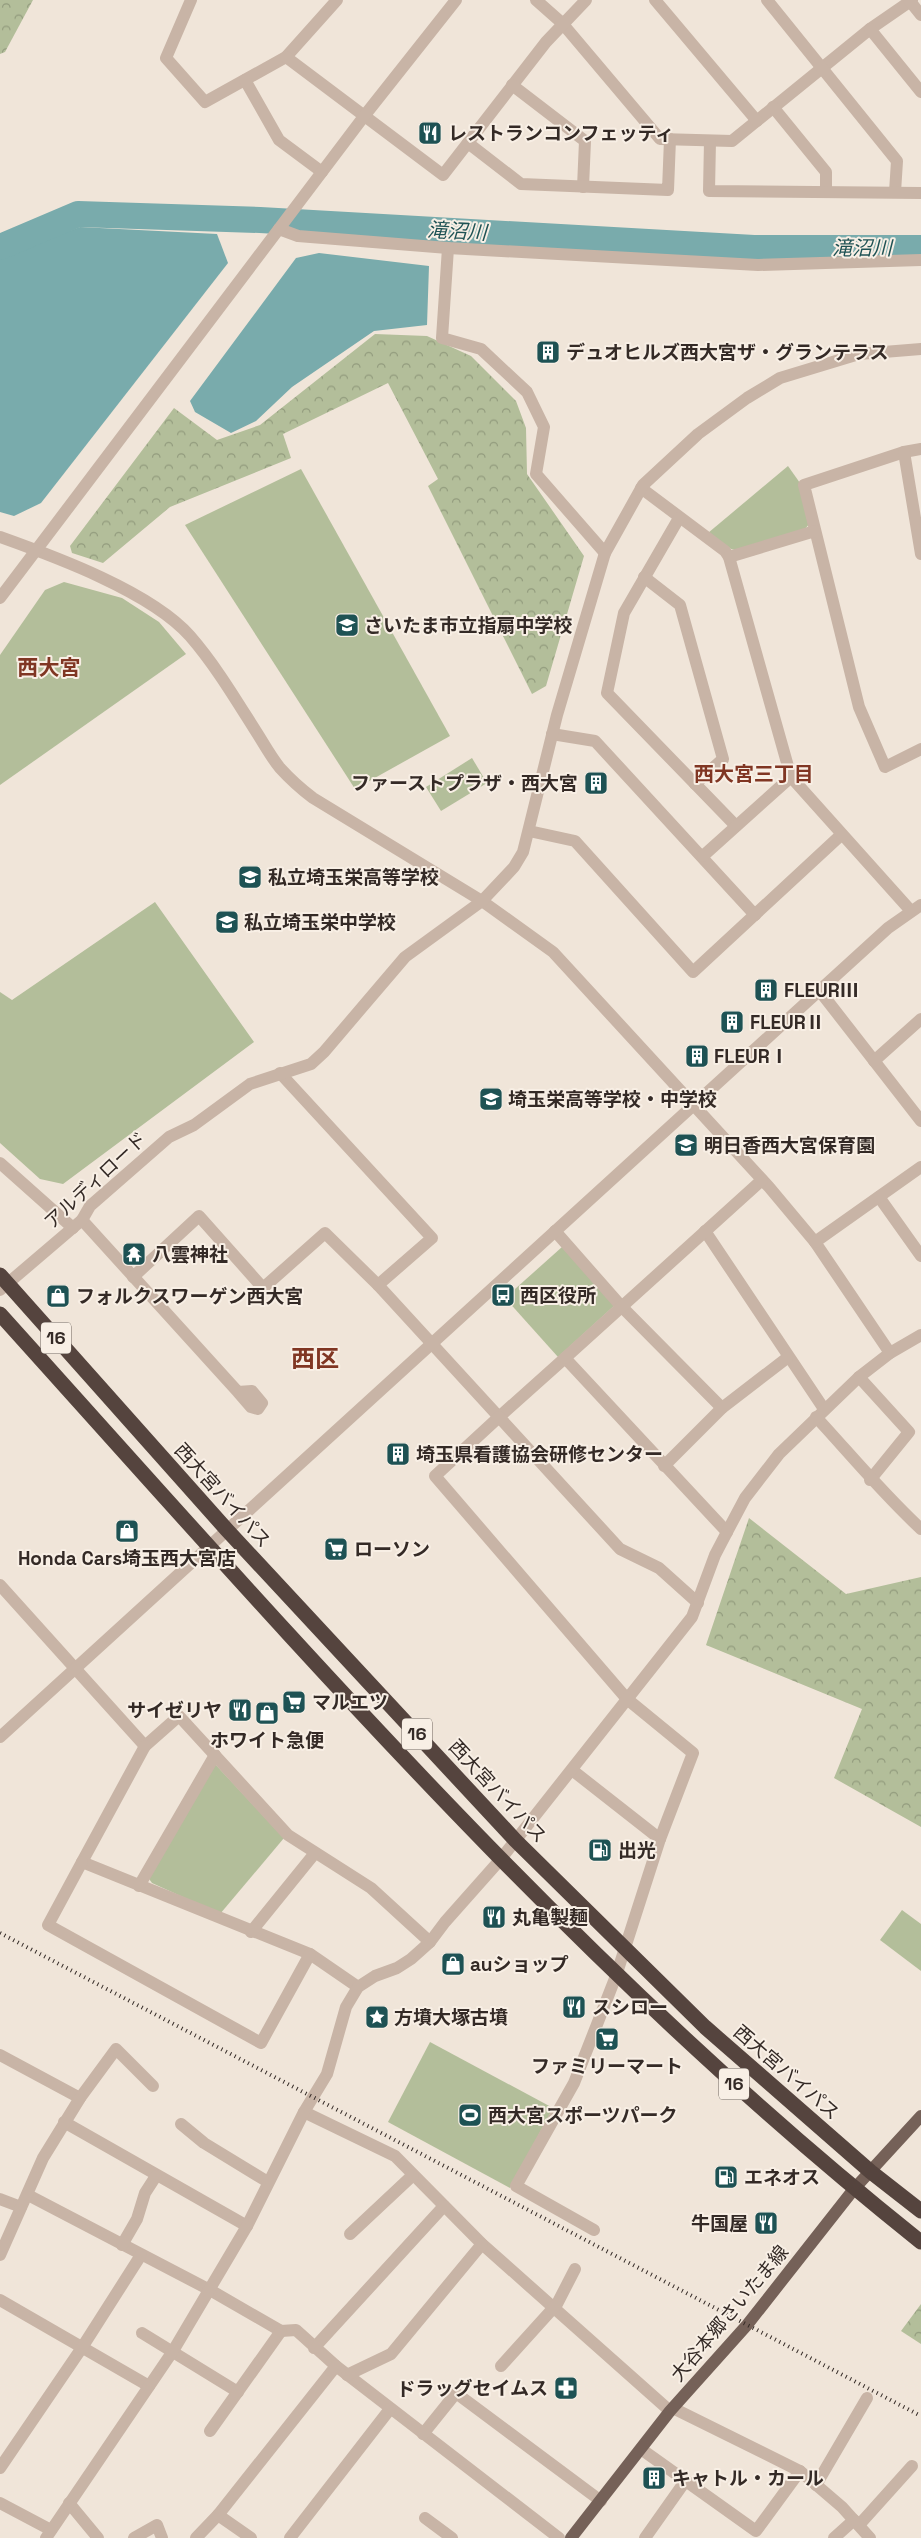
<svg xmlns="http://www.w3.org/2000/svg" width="921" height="2538" font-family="'Space Grotesk','Noto Sans JP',sans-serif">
	<defs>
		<pattern id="forest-crowns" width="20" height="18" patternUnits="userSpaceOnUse" patternTransform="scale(1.25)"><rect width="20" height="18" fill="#b3be9a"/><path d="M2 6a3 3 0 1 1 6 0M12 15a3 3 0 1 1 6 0" fill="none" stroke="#929b7d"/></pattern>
	</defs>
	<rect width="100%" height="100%" fill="#f0e5d9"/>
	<g fill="#b3be9a">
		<path d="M788,466L800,483L810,523L805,529L739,551L731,549L708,533Z"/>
		<path d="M301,469L450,736L355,789L185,525Z"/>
		<path d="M64,582L122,598L159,622L186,654L0,785V655L45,590Z"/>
		<path d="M472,758L487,783L441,811L426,787Z"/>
		<path d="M155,902L254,1042L63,1184L40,1179L0,1143V992L12,1000Z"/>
		<path d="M562,1247L615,1305L558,1357L505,1298Z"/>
		<path d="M215,1764L284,1838L220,1914L152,1883L147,1876Z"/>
		<path d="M902,1910L921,1924V1971L880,1940Z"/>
		<path d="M430,2042L553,2108L510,2188L388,2122Z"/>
	</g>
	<g fill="url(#forest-crowns)">
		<path d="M0,0H33L5,52L0,54Z"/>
		<path d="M375,334L427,336L471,356L516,401L526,428L527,474L584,556L546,686L532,694L428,486L438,479L388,383L283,434L291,458L170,507L103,563L72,553L70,546L174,408L217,440L260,425Z"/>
		<path d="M749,1518L846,1594L921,1577V1827L834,1778L862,1709L706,1645Z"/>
		<path d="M921,2304V2344L901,2331Z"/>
	</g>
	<g fill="#79abac">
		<path d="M80,227L217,234L228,263L41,503L14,516L0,512V256Z"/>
		<path d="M319,253L429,266L427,325L374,331L292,387L256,421L231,433L195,412L190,401L296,258Z"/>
	</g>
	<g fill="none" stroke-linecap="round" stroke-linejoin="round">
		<path stroke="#79abac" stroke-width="26" d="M0,247L78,214L260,220L754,248H921"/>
		<g stroke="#c8b4a6" stroke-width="12">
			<path d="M191,0L166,58L205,102L286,57L337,0"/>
			<path d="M536,0L562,23L660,139L732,141L870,29L912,0"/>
			<path d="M655,0L757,121"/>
			<path d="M767,0L897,161L895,192"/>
			<path d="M909,0L921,15"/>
			<path d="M870,29L921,92"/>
			<path d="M286,57L443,175L546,42L586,0"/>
			<path d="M245,80L279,140L322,172"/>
			<path d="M512,85L585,141L583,187"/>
			<path d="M773,107L826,172V192"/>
			<path d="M710,141L709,191L921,193"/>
			<path d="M468,143L521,184L668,190L670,139"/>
			<path d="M279,229L298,236L448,248L758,265L921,260"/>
			<path d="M448,248L442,338L481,349L527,392L544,427L536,474L605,553"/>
			<path d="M921,449L904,452L804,485L859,707L885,767L921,749"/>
			<path d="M904,452L921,554"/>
			<path d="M641,488L725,551L729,557L791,777"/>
			<path d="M679,518L624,613L607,693L736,826"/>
			<path d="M0,537C56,557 151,592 190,636C216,666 236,700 257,733C264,744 271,757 280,768C290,779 301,789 313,798L482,901L553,952L769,1187L815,1242L890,1353"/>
			<path d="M729,557L815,531"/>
			<path d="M644,577L680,605L723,759L695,784"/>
			<path d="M0,598L365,115L456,0"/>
			<path d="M552,734L595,741L755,915"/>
			<path d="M529,831L575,841L693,972L841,835"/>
			<path d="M703,856L791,777L911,911"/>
			<path d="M819,990L921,1121"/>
			<path d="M874,1061L921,1019"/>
			<path d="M280,1073L432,1238L378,1285"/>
			<path d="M0,1163L73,1228"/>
			<path d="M879,1197L921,1256"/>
			<path d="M82,1220L238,1392L252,1391L262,1403L258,1409L251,1407L238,1392"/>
			<path d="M555,1231L621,1306L722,1408"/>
			<path d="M705,1231L824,1409"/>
			<path d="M815,1242L921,1167"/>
			<path d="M133,1277L199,1216L263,1288L325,1233L378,1285L499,1417L565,1358L727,1532"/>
			<path d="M0,1290L82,1220L90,1206L169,1137L194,1125L250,1084L311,1064L324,1052L405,957L482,901L514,867L523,852L557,715L605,553L643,485L698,434L747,398L780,378L859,354L921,349"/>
			<path d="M565,1358L762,1180"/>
			<path d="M859,1377L909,1432L870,1480"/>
			<path d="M816,1417C851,1455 883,1494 921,1529"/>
			<path d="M664,1466L722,1408L787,1358"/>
			<path d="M0,1585L145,1746L179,1716L288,1835L371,1888L430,1942"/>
			<path d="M0,1737L888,928L921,905"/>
			<path d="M145,1746L82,1862L310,1954L358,1987"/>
			<path d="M572,1770L660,1839"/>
			<path d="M82,1862L48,1925L261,2043L310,1954"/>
			<path d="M139,1886L215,1755"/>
			<path d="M251,1932L315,1853"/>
			<path d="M0,2055L80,2098"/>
			<path d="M304,2112L395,2156L482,2244L670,2411"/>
			<path d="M64,2122L247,2226"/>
			<path d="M181,2124L204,2143L268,2182"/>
			<path d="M28,2195L210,2290L281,2331L296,2330L336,2366L559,2538"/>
			<path d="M0,2199L21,2207"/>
			<path d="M594,2230L516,2186L574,2083L616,1976L660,1839L693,1753L627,1699L435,1476L499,1417L620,1549L659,1568L698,1603"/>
			<path d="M350,2234L413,2175"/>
			<path d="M122,2245L137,2219L145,2193L156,2176"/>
			<path d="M0,2255L43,2158L80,2098L116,2049L153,2086"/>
			<path d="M0,2300L149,2386"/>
			<path d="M142,2333L238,2392"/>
			<path d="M314,2348L444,2206"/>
			<path d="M501,2366L557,2304L575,2269"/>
			<path d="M347,2375L391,2354L482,2244"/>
			<path d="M673,2408L800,2471L842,2507L870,2538"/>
			<path d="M210,2431L281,2331"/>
			<path d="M423,2434L456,2393L601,2501"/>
			<path d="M641,2449L756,2531L800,2471"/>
			<path d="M0,2468L83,2346L141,2255"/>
			<path d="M816,2485L867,2398"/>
			<path d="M0,2503L51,2530"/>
			<path d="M69,2503L98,2538"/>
			<path d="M218,2515L251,2538"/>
			<path d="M425,2518L452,2538"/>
			<path d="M859,2525L912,2466"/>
			<path d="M46,2538L173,2351L247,2226L304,2112L327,2074L346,2007L358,1987L375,1976L397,1968L411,1959L430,1942L445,1922L500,1860L692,1617L715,1555L727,1532L745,1498L779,1454L859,1377L890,1353L921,1335"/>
			<path d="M134,2538L157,2525L162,2538"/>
			<path d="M196,2538L218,2515L336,2366"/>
			<path d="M290,2538L390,2409"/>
			<path d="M645,2538L686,2480"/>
			<path d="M834,2538L854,2520"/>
		</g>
		<path stroke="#756158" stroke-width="12" d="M571,2538L670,2411L747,2325L854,2189L921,2116"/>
		<g stroke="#55443e" stroke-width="15">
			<path d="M0,1275L227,1530L516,1841L705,2027L871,2172L921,2211"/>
			<path d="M0,1314C292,1638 578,1970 921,2242"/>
		</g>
		<path stroke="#342a26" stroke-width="4" stroke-dasharray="1 4" stroke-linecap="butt" d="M0,1933L921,2416"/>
	</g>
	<defs>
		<g id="restaurant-square" transform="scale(1.25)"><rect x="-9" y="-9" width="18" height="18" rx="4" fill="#1e5254" stroke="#f8efe5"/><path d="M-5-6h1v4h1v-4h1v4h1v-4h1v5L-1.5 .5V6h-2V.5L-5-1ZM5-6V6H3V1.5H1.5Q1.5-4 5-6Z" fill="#fff"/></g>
		<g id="building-square" transform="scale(1.25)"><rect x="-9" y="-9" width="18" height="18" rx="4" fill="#1e5254" stroke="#f8efe5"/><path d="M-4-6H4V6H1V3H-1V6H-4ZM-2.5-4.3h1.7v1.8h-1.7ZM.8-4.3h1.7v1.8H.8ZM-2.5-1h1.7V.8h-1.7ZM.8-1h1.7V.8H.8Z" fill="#fff"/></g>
		<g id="school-square" transform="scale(1.25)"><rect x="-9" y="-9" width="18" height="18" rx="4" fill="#1e5254" stroke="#f8efe5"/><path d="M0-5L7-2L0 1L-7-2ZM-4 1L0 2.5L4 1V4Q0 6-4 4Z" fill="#fff"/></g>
		<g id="temple-square" transform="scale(1.25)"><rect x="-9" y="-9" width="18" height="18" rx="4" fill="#1e5254" stroke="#f8efe5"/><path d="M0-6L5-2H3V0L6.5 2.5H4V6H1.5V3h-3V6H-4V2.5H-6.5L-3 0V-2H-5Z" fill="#fff"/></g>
		<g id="bus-square" transform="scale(1.25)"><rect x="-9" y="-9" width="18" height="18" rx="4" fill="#1e5254" stroke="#f8efe5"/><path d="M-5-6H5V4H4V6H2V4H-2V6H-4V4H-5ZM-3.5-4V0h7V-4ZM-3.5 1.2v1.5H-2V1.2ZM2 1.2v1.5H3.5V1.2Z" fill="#fff"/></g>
		<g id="shop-square" transform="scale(1.25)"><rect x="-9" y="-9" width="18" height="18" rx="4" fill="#1e5254" stroke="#f8efe5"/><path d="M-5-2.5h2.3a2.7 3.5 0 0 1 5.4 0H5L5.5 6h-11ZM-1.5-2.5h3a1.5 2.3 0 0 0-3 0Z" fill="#fff"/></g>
		<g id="supermarket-square" transform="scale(1.25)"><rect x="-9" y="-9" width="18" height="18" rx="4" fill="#1e5254" stroke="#f8efe5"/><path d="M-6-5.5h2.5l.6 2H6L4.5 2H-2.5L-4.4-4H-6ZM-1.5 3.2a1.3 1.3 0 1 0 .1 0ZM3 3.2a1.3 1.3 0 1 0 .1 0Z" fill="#fff"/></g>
		<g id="fuel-square" transform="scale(1.25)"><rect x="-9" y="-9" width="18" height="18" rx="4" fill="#1e5254" stroke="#f8efe5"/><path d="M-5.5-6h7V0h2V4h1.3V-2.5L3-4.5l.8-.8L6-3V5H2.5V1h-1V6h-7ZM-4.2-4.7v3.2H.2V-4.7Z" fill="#fff"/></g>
		<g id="sight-square" transform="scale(1.25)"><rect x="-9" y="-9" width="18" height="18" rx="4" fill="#1e5254" stroke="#f8efe5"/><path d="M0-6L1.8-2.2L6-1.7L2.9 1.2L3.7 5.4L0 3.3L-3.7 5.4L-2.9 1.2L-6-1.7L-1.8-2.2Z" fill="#fff"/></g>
		<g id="stadium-square" transform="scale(1.25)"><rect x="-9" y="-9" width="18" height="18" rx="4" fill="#1e5254" stroke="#f8efe5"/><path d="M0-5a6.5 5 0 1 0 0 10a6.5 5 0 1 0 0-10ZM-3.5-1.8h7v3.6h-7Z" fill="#fff"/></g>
		<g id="pharmacy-square" transform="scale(1.25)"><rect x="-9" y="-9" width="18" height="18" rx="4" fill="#1e5254" stroke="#f8efe5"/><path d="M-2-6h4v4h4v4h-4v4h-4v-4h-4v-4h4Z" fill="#fff"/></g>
	</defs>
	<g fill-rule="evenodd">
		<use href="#restaurant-square" x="430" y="133"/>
		<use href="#building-square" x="548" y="352"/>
		<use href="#school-square" x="347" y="625"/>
		<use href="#building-square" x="596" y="783"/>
		<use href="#school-square" x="250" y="877"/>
		<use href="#school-square" x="227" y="922"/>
		<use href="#building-square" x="766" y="990"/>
		<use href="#building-square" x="732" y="1022"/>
		<use href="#building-square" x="697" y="1056"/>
		<use href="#school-square" x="491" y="1099"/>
		<use href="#school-square" x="686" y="1145"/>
		<use href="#temple-square" x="134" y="1254"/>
		<use href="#bus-square" x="503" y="1295"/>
		<use href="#shop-square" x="58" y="1296"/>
		<use href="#building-square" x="398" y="1454"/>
		<use href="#shop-square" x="127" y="1531"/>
		<use href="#supermarket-square" x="336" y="1549"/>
		<use href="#supermarket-square" x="294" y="1702"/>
		<use href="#restaurant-square" x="240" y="1710"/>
		<use href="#shop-square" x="267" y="1713"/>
		<use href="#fuel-square" x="600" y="1850"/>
		<use href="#restaurant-square" x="494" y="1917"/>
		<use href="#shop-square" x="453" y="1964"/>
		<use href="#restaurant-square" x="574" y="2007"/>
		<use href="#sight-square" x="377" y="2017"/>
		<use href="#supermarket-square" x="607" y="2039"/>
		<use href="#stadium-square" x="470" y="2115"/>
		<use href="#fuel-square" x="726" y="2177"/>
		<use href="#restaurant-square" x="766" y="2223"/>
		<use href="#pharmacy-square" x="566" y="2388"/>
		<use href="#building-square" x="654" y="2478"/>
	</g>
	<g text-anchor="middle" stroke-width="4" stroke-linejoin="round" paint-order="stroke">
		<g fill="#f8efe5" stroke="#6f655f" stroke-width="1">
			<rect x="41" y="1322.5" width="30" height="31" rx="4"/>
			<rect x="402" y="1718.5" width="30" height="31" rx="4"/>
			<rect x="719" y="2068.5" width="30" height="31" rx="4"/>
		</g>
		<g font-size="18" font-weight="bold" fill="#342a26">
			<text x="56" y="1344">16</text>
			<text x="417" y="1740">16</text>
			<text x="734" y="2090">16</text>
		</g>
		<g font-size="19" font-weight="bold" fill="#342a26" stroke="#f8efe5" text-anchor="start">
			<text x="448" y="140">レストランコンフェッティ</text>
			<text x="566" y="359">デュオヒルズ西大宮ザ・グランテラス</text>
			<text x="364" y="632">さいたま市立指扇中学校</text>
			<text x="578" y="790" text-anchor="end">ファーストプラザ・西大宮</text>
			<text x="268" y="884">私立埼玉栄高等学校</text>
			<text x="244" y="929">私立埼玉栄中学校</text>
			<text x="784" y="997">FLEURⅢ</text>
			<text x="750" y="1029">FLEURⅡ</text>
			<text x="714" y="1063">FLEURⅠ</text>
			<text x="508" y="1106">埼玉栄高等学校・中学校</text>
			<text x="704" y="1152">明日香西大宮保育園</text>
			<text x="152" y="1261">八雲神社</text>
			<text x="520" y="1302">西区役所</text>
			<text x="76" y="1303">フォルクスワーゲン西大宮</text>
			<text x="416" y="1461">埼玉県看護協会研修センター</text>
			<text x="354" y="1556">ローソン</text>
			<text x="127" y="1565" text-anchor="middle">Honda Cars埼玉西大宮店</text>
			<text x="312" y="1709">マルエツ</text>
			<text x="222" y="1717" text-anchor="end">サイゼリヤ</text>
			<text x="267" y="1747" text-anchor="middle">ホワイト急便</text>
			<text x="618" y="1857">出光</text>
			<text x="512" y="1924">丸亀製麺</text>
			<text x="470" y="1971">auショップ</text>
			<text x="592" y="2014">スシロー</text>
			<text x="394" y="2024">方墳大塚古墳</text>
			<text x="607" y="2073" text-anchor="middle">ファミリーマート</text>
			<text x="488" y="2122">西大宮スポーツパーク</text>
			<text x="744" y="2184">エネオス</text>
			<text x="748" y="2230" text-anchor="end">牛国屋</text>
			<text x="548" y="2395" text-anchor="end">ドラッグセイムス</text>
			<text x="672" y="2485">キャトル・カール</text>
		</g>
		<g font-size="19" fill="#342a26" stroke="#f8efe5">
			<text transform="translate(95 1180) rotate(-43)" y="7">アルディロード</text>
			<text transform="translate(223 1495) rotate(48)" y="7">西大宮バイパス</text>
			<text transform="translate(498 1791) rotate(47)" y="7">西大宮バイパス</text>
			<text transform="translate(787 2072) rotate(41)" y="7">西大宮バイパス</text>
			<text transform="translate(729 2313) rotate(-50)" y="7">大谷本郷さいたま線</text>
		</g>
		<g font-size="20" font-style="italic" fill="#1e5254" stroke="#f8efe5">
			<text transform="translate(457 231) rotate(3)" y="7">滝沼川</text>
			<text x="862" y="255">滝沼川</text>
		</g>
		<g font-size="20" font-weight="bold" fill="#803623" stroke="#f8efe5">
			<text x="754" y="781">西大宮三丁目</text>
		</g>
		<g font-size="21" font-weight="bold" fill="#803623" stroke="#f8efe5">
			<text x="49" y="675">西大宮</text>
		</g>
		<g font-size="24" font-weight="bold" fill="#803623" stroke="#f8efe5">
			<text x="315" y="1367">西区</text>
		</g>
	</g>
</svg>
